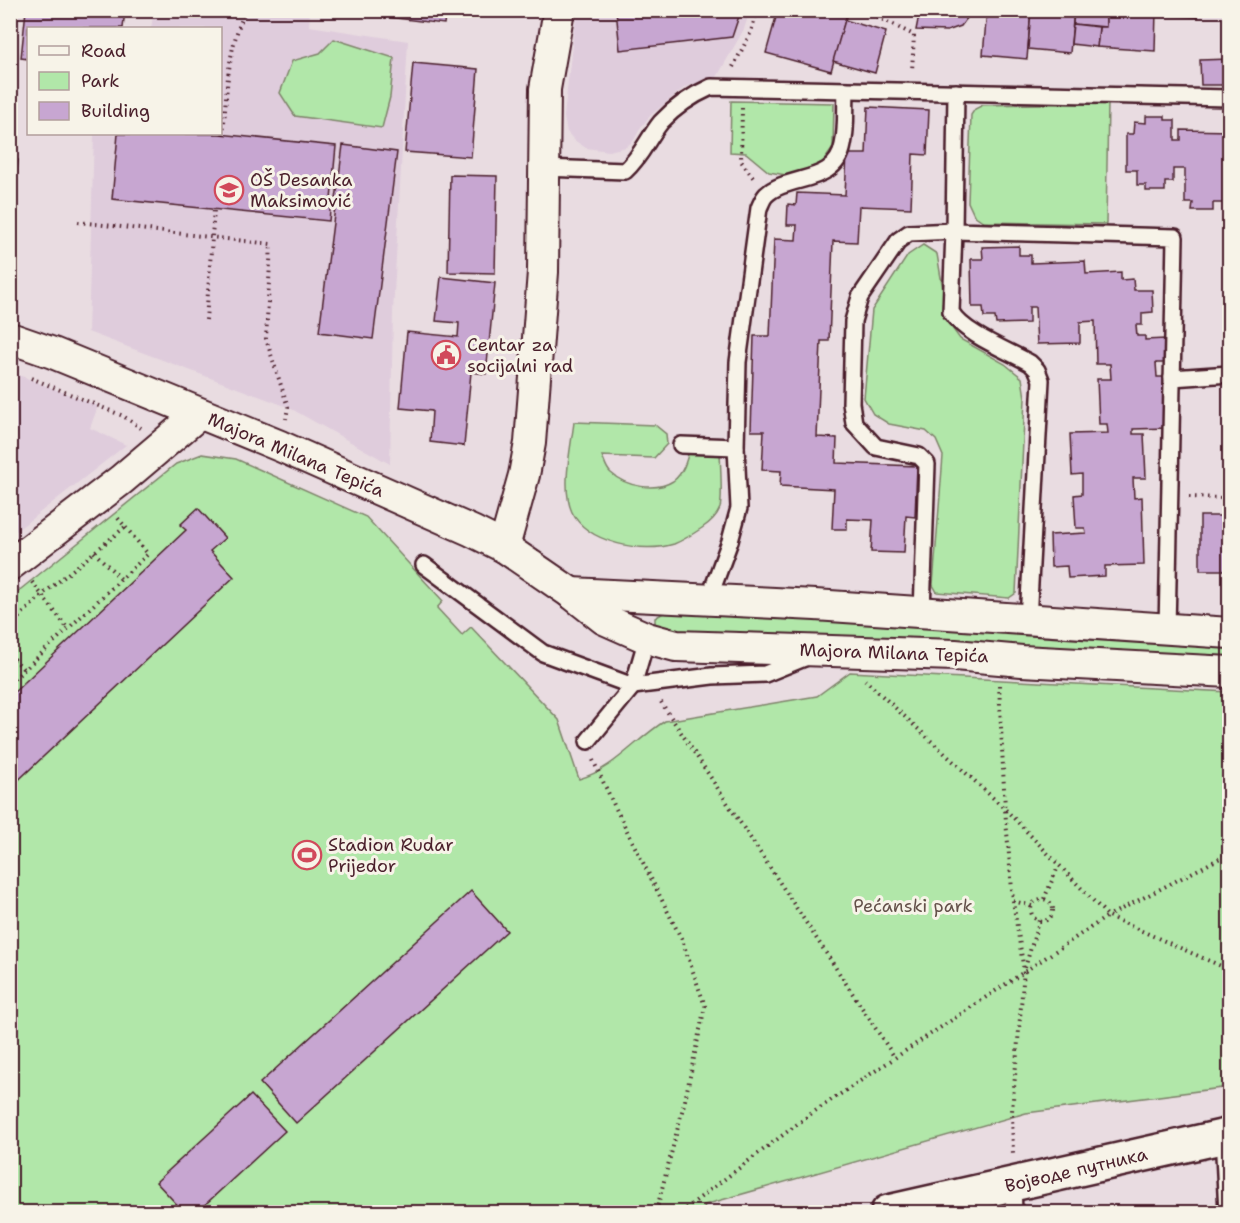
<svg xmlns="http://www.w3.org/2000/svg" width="1240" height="1223" font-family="'Shantell Sans',sans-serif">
	<rect width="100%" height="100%" fill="#e9dce1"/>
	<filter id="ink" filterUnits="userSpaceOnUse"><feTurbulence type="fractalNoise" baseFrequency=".0167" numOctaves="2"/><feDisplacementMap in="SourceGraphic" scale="12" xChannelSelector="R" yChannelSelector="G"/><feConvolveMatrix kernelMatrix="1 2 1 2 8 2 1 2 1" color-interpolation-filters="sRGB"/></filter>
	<g filter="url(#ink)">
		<g fill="#dfccdc">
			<path d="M154,11H310L309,26L408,41L393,312L390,464L288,407L88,332L94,134H220V28H151Z"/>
			<path d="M579,11H750L744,29L717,77L685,87L651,115L641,127L634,140L626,147L609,151L586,148L574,140L567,132L564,117L574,27Z"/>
			<path d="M11,372L98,406L90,428L126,445L11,535Z"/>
		</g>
		<g fill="#b1e7a9" stroke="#7e836a" stroke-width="1.5">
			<path d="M334,39L394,58L390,97L382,128L295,116L280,93L292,61L320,53Z"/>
			<path d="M731,101L834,103L833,148L823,162L805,170L786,175L769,172L746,153L730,152Z"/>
			<path d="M1108,103L1106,224L984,222L974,215L968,202L971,115L975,109L983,105Z"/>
			<path d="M923,245L937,254L946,307L952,328L960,339L1005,364L1022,378L1025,398L1016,593L1009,598L937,592L933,585L943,456L936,440L926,431L889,424L873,414L864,398L872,310L908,255Z"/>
			<path d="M574,422L655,425L666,434L667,444L654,458L602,456C605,462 606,469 611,473C626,487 656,492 673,481C684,473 687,459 690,447L720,449C720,462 723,497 720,508C717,516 708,524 702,528C693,534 684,540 674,544C643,554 587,543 572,512C561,488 571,448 574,422Z"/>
			<path d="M202,454L236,459L366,517L443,601L437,608L462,635L471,627L559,720L579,779C613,770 636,739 665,721L817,696L850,672L1229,692V1087L1026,1113L704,1205L706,1212H11V597L176,464Z"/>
			<path d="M665,612L1229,643V661L668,634L655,627V618Z"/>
		</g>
		<g fill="#c7a6d1" stroke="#4a1f2b" stroke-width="1.5">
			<path d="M26,10H125L123,28H28V59L21,58Z"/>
			<path d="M331,10H446L444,24Z"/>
			<path d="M616,10H741L732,37L620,50Z"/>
			<path d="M778,10H848L831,71L766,53Z"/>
			<path d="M920,10H973L961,26L947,31L916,30Z"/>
			<path d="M987,10H1031L1027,59L983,55Z"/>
			<path d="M1031,10H1074L1070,53L1028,49Z"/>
			<path d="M1074,10H1106V27L1073,24Z"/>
			<path d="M1106,10H1156L1155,51L1097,47L1099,27H1106Z"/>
			<path d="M1156,10H1199L1198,17L1156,15Z"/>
			<path d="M845,20L886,32L875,73L833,61Z"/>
			<path d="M1073,24L1099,27L1097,47L1071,44Z"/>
			<path d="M1230,59V85H1201L1200,60Z"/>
			<path d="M413,63L478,69L471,157L405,152Z"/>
			<path d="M868,107L929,110L927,155L913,154L911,208L859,206L857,242L833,241L829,341H821L817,437L837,438L836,463L917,466L915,517L906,516L904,553L871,552L873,520L847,519V529H832L834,489L780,486L781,471L762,470L764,431H751L754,336H770L774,239L796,240L797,225H787L788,204L796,205L797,193L845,195L847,154H866Z"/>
			<path d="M1146,116H1165V120H1175V140H1181V130L1230,131L1229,203H1213V211H1192L1193,203H1185V169H1173V182H1165V191H1146V185H1137V170H1126V134H1133L1134,122L1146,123Z"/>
			<path d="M118,134H219L336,146L329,221L112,199Z"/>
			<path d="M343,145L397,152L373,339L319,332Z"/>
			<path d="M10,159L18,160L10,253Z"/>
			<path d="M450,175L497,176L495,273L448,272Z"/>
			<path d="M1019,246V255H1031V263L1085,261L1086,274L1121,272V280L1133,279L1134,290H1152L1153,312L1142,313V325H1136L1137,336H1145V340L1165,339L1166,363H1156L1157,377H1165L1167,428L1133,429V434H1144L1146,478H1133L1134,498L1142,497L1144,565L1105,566V576L1068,578L1067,566L1051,567L1050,535L1086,533L1085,528H1076L1074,495L1082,494V474L1072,475L1070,434L1108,433L1107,424H1099L1097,379H1111L1110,364H1096L1095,321L1080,322V343L1037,344L1035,307H1029V323L996,324L995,317H984L983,307H972L971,259H983L982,247Z"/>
			<path d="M441,277L495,283L486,374L471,372L464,446L430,442L432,411L400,408L407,332L458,337L459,323L436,321Z"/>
			<path d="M198,508L225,538L210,551L234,577L10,788V696L186,530L180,525Z"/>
			<rect x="1200" y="516" width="30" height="54"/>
			<path d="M471,891L507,931L296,1123L260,1083Z"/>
			<path d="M251,1095L285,1131L197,1212H184L156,1182Z"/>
		</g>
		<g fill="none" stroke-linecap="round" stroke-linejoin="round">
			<g stroke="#4a1f2b" stroke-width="20">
				<g id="service">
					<path d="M956,92L954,231L1175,237L1167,630"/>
					<path d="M544,168L625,171C641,157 648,138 661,122C675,107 693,95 711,87L1230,98"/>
					<path d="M1172,378L1230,374"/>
					<path d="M681,445L736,447"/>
					<path d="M424,565L543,653L633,686L712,676L765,674L807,657"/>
					<path d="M708,601L730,541L739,508L736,447L738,362L759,208C761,204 763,198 766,195C788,174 836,185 843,145C847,128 845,108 846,90"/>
					<path d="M922,613L927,464L919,456L876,447L854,423L851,403L853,321L860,297L899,240L909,233L954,231L951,312C964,334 1007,350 1030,363L1037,370L1041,380L1028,620"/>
					<path d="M588,741L633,686L647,638"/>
					<path d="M1223,1136L1227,1212"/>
					<path d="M1013,1185L1014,1212"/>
				</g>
			</g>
			<g stroke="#4a1f2b" stroke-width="34">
				<g id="minor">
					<path d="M10,338L53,353L280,446L472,531L504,547L571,593L604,619L647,638L676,646L955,655L1022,661L1230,672"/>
					<path d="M504,547L524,475L530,443L543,272L545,89L559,10"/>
					<path d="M10,565L121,480L199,414"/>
					<path d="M571,593L815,605L1230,633"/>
				</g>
			</g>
			<g stroke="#4a1f2b" stroke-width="38">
				<path id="tertiary" d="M888,1212L1230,1135"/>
			</g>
			<g stroke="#4a1f2b" stroke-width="4" stroke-dasharray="1.5 4.5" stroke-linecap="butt">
				<path d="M870,10L869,13L914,35L912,71"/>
				<path d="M733,67L751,32L757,10"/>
				<path d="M742,108L741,161L755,180"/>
				<path d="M223,134C227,92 227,48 246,10"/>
				<path d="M78,222L271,244L266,339L288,407L286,419"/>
				<path d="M206,320L214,209"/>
				<path d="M31,378L123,416L141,428"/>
				<path d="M1189,497L1224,498L1230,495"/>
				<path d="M94,552L121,579"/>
				<path d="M32,582L68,629"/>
				<path d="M10,626L42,595L125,527"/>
				<path d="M10,654L24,670"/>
				<path d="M10,683L148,554L117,517"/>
				<path d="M999,685L1005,809L1013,901L1024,971L1012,1111L1013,1156"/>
				<path d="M661,702L895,1058"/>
				<path d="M593,760L614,805L682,940L705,1006L685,1100L656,1212"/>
				<path d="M1230,853L1108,916L1230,970"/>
				<path d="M1044,899L1058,867"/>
				<circle cx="1042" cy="910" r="11"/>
				<path d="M1013,901L1032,906"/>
				<path d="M1025,968L1039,920"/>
				<path d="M681,1212L812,1113L1108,916L1005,809L865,680"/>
			</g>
			<use href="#service" stroke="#f7f3e8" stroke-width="15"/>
			<use href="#minor" stroke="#f7f3e8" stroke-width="30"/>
			<use href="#tertiary" stroke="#f7f3e8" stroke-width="33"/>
		</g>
	</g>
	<defs>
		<g id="school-ring" transform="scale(1.5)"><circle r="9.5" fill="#f7f3e8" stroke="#d1495b" stroke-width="1.5"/><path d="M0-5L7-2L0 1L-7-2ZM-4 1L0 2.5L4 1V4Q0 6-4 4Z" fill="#d1495b"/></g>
		<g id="civic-ring" transform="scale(1.5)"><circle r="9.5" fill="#f7f3e8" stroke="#d1495b" stroke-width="1.5"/><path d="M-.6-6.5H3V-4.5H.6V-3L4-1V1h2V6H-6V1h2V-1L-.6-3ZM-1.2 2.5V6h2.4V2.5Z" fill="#d1495b"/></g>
		<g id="stadium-ring" transform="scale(1.5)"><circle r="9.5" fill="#f7f3e8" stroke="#d1495b" stroke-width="1.5"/><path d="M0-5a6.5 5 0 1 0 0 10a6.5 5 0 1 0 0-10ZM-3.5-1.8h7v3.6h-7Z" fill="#d1495b"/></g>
	</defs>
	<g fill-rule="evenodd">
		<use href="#school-ring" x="229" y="190"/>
		<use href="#civic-ring" x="446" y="355"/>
		<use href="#stadium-ring" x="307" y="855"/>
	</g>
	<g text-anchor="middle" stroke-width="6" stroke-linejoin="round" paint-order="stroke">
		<g font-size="18" fill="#4a1f2b" stroke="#f7f3e8" text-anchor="start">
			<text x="250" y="186">OŠ Desanka<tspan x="250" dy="21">Maksimović</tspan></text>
			<text x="467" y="351">Centar za<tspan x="467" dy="21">socijalni rad</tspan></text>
			<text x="328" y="851">Stadion Rudar<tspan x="328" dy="21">Prijedor</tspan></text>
		</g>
		<g font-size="18" fill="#4a1f2b" stroke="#f7f3e8">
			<text transform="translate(296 455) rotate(23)" y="6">Majora Milana Tepića</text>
			<text transform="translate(894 653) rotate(2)" y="6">Majora Milana Tepića</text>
			<text transform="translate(1076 1170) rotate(-13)" y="6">Војводе путника</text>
		</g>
		<g font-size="18" fill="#64514a" stroke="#f7f3e8">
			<text x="913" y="912">Pećanski park</text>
		</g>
	</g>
	<rect width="1240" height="1223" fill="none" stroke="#f7f3e8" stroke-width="36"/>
	<rect x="18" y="18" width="1204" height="1187" fill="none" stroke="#4a1f2b" stroke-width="2" filter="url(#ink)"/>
	<rect x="27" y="27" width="195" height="108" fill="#f7f3e8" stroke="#b29e9c" stroke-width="1.5"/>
	<rect x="39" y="46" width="30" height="9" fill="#f7f3e8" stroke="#b29e9c" stroke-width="1.5"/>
	<text x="81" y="57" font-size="18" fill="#4a1f2b">Road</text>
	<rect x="39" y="72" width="30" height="18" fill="#b1e7a9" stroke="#b29e9c" stroke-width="1.5"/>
	<text x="81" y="87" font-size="18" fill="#4a1f2b">Park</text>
	<rect x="39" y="102" width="30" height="18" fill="#c7a6d1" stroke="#b29e9c" stroke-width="1.5"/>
	<text x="81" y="117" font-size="18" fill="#4a1f2b">Building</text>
</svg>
